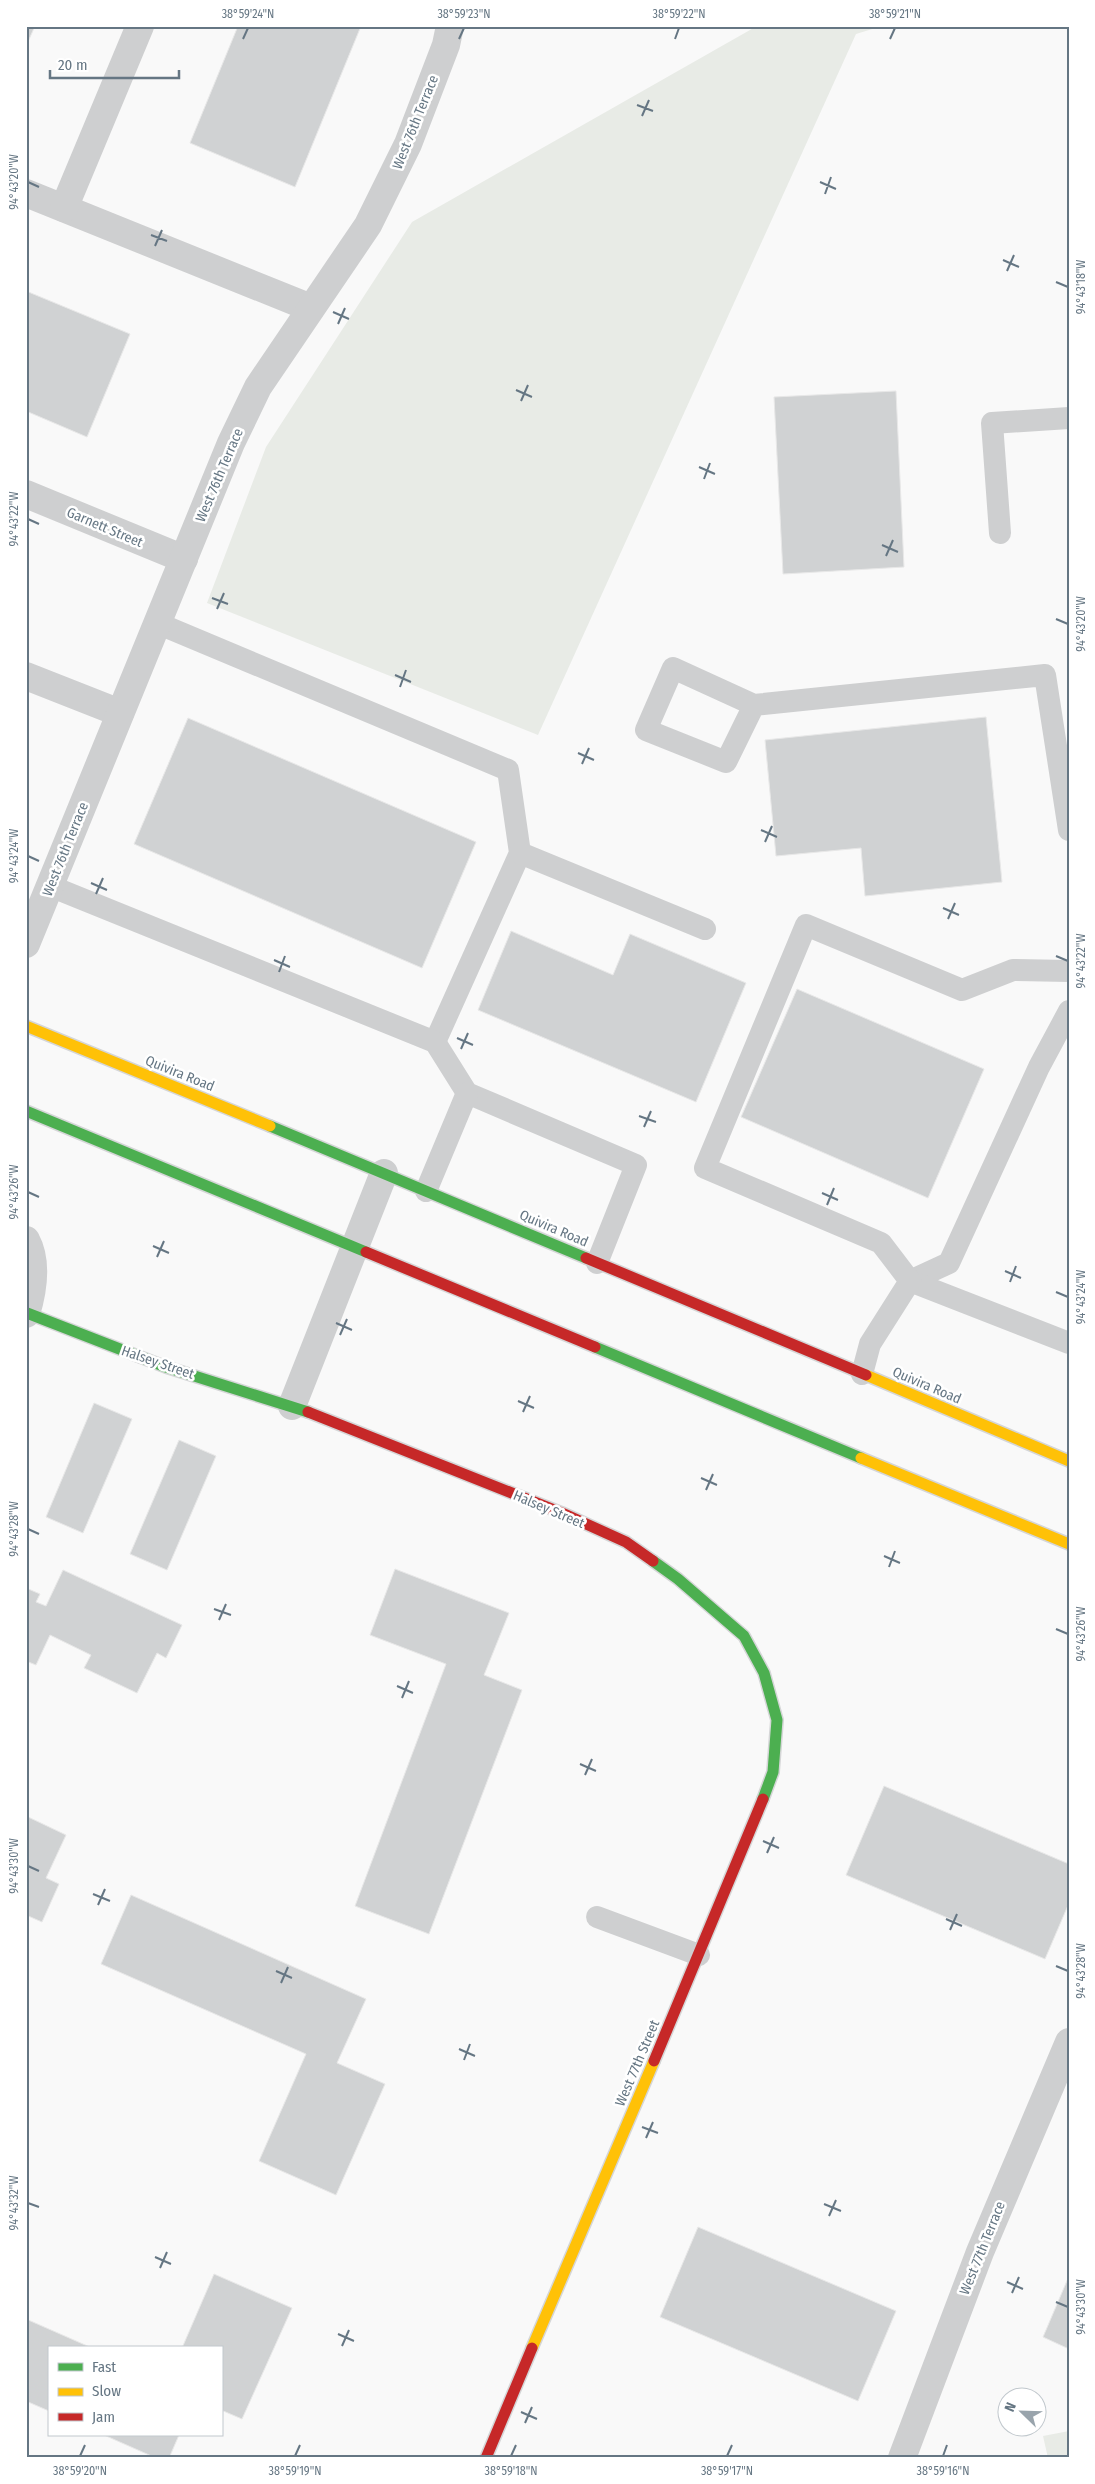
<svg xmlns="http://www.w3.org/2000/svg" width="1095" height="2484" font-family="'Fira Sans Condensed',sans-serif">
	<rect width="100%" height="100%" fill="#f9f9f9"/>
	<g fill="#e8ebe6">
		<path d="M757,26H882L856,34L538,735L207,603L266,447L412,222Z"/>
		<path d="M1069,2431V2458H1048L1043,2436Z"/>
	</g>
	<g fill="#d0d2d3" stroke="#e8e8e8">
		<path d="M26,26H35L26,46Z"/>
		<path d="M238,26H361L295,187L190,143Z"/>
		<path d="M26,291L130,334L87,437L26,411Z"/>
		<path d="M896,391L904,567L783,574L774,397Z"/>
		<path d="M986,717L1002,882L865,896L861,848L776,856L765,740Z"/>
		<path d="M188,718L476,842L422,968L134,844Z"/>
		<path d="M511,931L613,975L630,934L746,983L696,1102L478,1010Z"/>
		<path d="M797,989L984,1069L928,1198L741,1117Z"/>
		<path d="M94,1403L132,1419L83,1533L46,1517Z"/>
		<path d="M179,1440L216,1456L167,1570L130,1554Z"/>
		<path d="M395,1569L509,1613L484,1675L522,1690L429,1934L355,1906L446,1664L370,1635Z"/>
		<path d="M63,1570L182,1625L166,1658L157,1653L137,1693L84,1668L91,1655L50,1635L36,1665L26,1661V1588L40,1594L36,1602L46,1606Z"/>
		<path d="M884,1786L1069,1864V1903L1045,1959L846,1875Z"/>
		<path d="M26,1816L66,1835L46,1878L59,1884L42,1922L26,1915Z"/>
		<path d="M131,1895L366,1999L337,2063L385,2084L336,2195L259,2161L306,2054L101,1964Z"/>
		<path d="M698,2227L896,2311L858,2401L660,2317Z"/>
		<path d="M214,2274L292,2308L242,2419L221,2410V2348H182Z"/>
		<path d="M1069,2276V2349L1043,2337Z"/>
		<path d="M26,2319L92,2348H49V2411L26,2401Z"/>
		<path d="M104,2435H179L169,2458H156Z"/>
	</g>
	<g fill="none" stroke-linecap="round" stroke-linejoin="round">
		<g stroke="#d5d6d7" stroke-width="14">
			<g id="fast">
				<path d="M26,1111L366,1252"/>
				<path d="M270,1126L586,1258"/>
				<path d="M27,1313L166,1367L308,1412"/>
				<path d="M595,1347L861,1458"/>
				<path d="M653,1561L678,1579L744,1636L764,1673L777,1720L773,1772L763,1799"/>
			</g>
		</g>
		<g stroke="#d5d6d7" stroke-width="14">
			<g id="slow">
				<path d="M26,1026L270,1126"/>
				<path d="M866,1375L1069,1461"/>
				<path d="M861,1458L1069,1544"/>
				<path d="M532,2348L654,2061"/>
			</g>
		</g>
		<g stroke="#d5d6d7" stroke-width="14">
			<g id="jam">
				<path d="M366,1252L595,1347"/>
				<path d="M586,1258L866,1375"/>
				<path d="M308,1412L562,1513L626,1542L653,1561"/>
				<path d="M654,2061L763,1799"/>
				<path d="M486,2458L532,2348"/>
			</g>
		</g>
		<g stroke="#cecfd0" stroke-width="22">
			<path d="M1000,533L992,423L1069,418"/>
			<path d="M157,623L508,770L520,853L435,1042"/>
			<path d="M754,705L726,762L646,730L673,668L754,705L1045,675L1069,830"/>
			<path d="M520,853L705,929"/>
			<path d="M50,886L435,1042L467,1093L636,1165L597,1263"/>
			<path d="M426,1191L467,1093"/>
			<path d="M910,1281L949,1263L1039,1067L1069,1011"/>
			<path d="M910,1281L1069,1343"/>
			<path d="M862,1374L870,1344L910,1281L881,1243L705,1168L806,925L962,990L1013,970L1069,971"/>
			<path d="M597,1917L699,1955"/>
		</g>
		<g stroke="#cecfd0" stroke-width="28">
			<path d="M26,193L311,308"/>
			<path d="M64,208L140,26"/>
			<path d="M26,494L184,559"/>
			<path d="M26,676L120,713"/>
			<path d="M26,944L231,443L258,387L368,225L408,144L446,45L450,26"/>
			<path d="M26,1240C38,1262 33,1291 26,1314"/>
			<path d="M292,1406L384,1173"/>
			<path d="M902,2458L980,2252L1069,2042"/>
		</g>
		<use href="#fast" stroke="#4caf50" stroke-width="11"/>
		<use href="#slow" stroke="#ffc107" stroke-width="11"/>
		<use href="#jam" stroke="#c62828" stroke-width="11"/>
	</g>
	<path fill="none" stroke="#657683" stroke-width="2" d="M243,39L248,28M459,39L464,28M675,39L679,28M890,39L895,28M637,105L653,111M642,116L649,100M28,182L39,187M820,182L836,189M825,194L831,177M151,235L167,241M155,246L162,230M1003,260L1019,267M1007,271L1014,255M1056,282L1068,287M333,312L349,319M338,324L345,308M516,390L532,397M521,401L528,385M699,467L715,474M704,479L710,463M28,519L39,524M882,545L898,552M886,556L893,540M212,598L228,604M217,609L224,593M1056,619L1068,624M395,675L411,682M400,687L406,670M578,753L594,760M582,764L589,748M761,830L777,837M765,842L772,826M28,856L39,861M91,883L107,890M96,894L103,878M943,908L959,915M948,919L955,903M1056,956L1068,961M274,960L290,967M279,972L285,956M457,1038L473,1045M461,1049L468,1033M639,1116L656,1122M644,1127L651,1111M28,1192L39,1197M822,1193L838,1200M827,1205L834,1188M153,1246L169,1253M157,1257L164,1241M1005,1271L1021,1278M1010,1282L1016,1266M1056,1292L1068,1297M336,1323L352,1330M340,1335L347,1319M518,1401L534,1408M523,1412L530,1396M701,1478L717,1485M706,1490L713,1474M28,1529L39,1534M884,1556L900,1563M889,1567L895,1551M214,1609L231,1615M219,1620L226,1604M1056,1629L1068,1634M397,1686L413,1693M402,1698L409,1681M580,1764L596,1771M585,1775L592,1759M763,1841L779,1848M767,1853L774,1837M28,1866L39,1871M93,1894L110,1901M98,1905L105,1889M946,1919L962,1926M950,1930L957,1914M1056,1966L1068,1971M276,1971L292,1978M281,1983L288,1967M459,2049L475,2056M464,2060L470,2044M642,2127L658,2133M646,2138L653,2122M28,2203L39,2207M824,2204L841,2211M829,2216L836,2200M155,2257L171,2264M160,2268L167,2252M1007,2282L1023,2289M1012,2293L1019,2277M1056,2302L1068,2307M338,2334L354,2341M342,2346L349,2330M521,2412L537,2419M525,2423L532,2407M80,2456L85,2445M295,2456L300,2445M511,2456L516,2445M727,2456L732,2445M943,2456L947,2445"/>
	<g text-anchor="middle" stroke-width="5" stroke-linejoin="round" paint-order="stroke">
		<g font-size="14" fill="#657683" stroke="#fff">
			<text transform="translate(415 122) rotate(-68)" y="5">West 76th Terrace</text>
			<text transform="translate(219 475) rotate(-67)" y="5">West 76th Terrace</text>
			<text transform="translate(105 527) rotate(23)" y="5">Garnett Street</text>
			<text transform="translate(65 849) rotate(-68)" y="5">West 76th Terrace</text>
			<text transform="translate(180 1073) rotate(22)" y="5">Quivira Road</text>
			<text transform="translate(554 1228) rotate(23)" y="5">Quivira Road</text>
			<text transform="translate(158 1362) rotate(19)" y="5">Halsey Street</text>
			<text transform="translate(927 1385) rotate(23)" y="5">Quivira Road</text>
			<text transform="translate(549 1509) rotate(23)" y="5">Halsey Street</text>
			<text transform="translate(637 2063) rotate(-67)" y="5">West 77th Street</text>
			<text transform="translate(982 2248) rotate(-68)" y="5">West 77th Terrace</text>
		</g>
	</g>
	<rect width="1095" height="2484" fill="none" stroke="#ffffff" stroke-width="55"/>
	<rect x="48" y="2346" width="175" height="90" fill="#ffffff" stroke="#c1c8cd"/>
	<rect x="58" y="2363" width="25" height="8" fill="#4caf50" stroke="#c1c8cd"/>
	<text x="92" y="2372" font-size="15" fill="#657683">Fast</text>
	<rect x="58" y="2388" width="25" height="8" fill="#ffc107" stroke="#c1c8cd"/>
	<text x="92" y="2396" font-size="15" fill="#657683">Slow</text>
	<rect x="58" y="2413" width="25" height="8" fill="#c62828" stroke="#c1c8cd"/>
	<text x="92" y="2422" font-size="15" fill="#657683">Jam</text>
	<g transform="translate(1022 2412) rotate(293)"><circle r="24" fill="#ffffff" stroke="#c1c8cd"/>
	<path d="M0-4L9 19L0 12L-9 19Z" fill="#99a4ac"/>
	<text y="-8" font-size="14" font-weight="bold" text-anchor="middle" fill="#657683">N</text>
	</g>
	<path d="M50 70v8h129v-8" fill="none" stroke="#657683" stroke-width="2.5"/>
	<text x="58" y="70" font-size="15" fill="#657683" stroke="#ffffff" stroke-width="4" paint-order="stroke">20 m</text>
	<rect x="28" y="28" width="1040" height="2428" fill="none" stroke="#657683" stroke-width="2"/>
	<g font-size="12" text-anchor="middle" fill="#657683">
		<text x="248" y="18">38°59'24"N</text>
		<text x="464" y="18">38°59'23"N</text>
		<text x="679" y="18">38°59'22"N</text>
		<text x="895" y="18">38°59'21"N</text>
		<text transform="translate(14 182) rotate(-90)" y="4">94°43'20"W</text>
		<text transform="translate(1081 287) rotate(-90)" y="4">94°43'18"W</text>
		<text transform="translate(14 519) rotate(-90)" y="4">94°43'22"W</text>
		<text transform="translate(1081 624) rotate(-90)" y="4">94°43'20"W</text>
		<text transform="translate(14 856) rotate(-90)" y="4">94°43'24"W</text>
		<text transform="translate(1081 961) rotate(-90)" y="4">94°43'22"W</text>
		<text transform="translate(14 1192) rotate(-90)" y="4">94°43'26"W</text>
		<text transform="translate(1081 1297) rotate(-90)" y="4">94°43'24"W</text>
		<text transform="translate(14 1529) rotate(-90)" y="4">94°43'28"W</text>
		<text transform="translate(1081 1634) rotate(-90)" y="4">94°43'26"W</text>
		<text transform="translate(14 1866) rotate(-90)" y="4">94°43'30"W</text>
		<text transform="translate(1081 1971) rotate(-90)" y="4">94°43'28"W</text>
		<text transform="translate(14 2203) rotate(-90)" y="4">94°43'32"W</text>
		<text transform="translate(1081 2307) rotate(-90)" y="4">94°43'30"W</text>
		<text x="80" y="2475">38°59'20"N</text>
		<text x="295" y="2475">38°59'19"N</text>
		<text x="511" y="2475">38°59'18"N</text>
		<text x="727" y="2475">38°59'17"N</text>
		<text x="943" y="2475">38°59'16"N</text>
	</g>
</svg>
